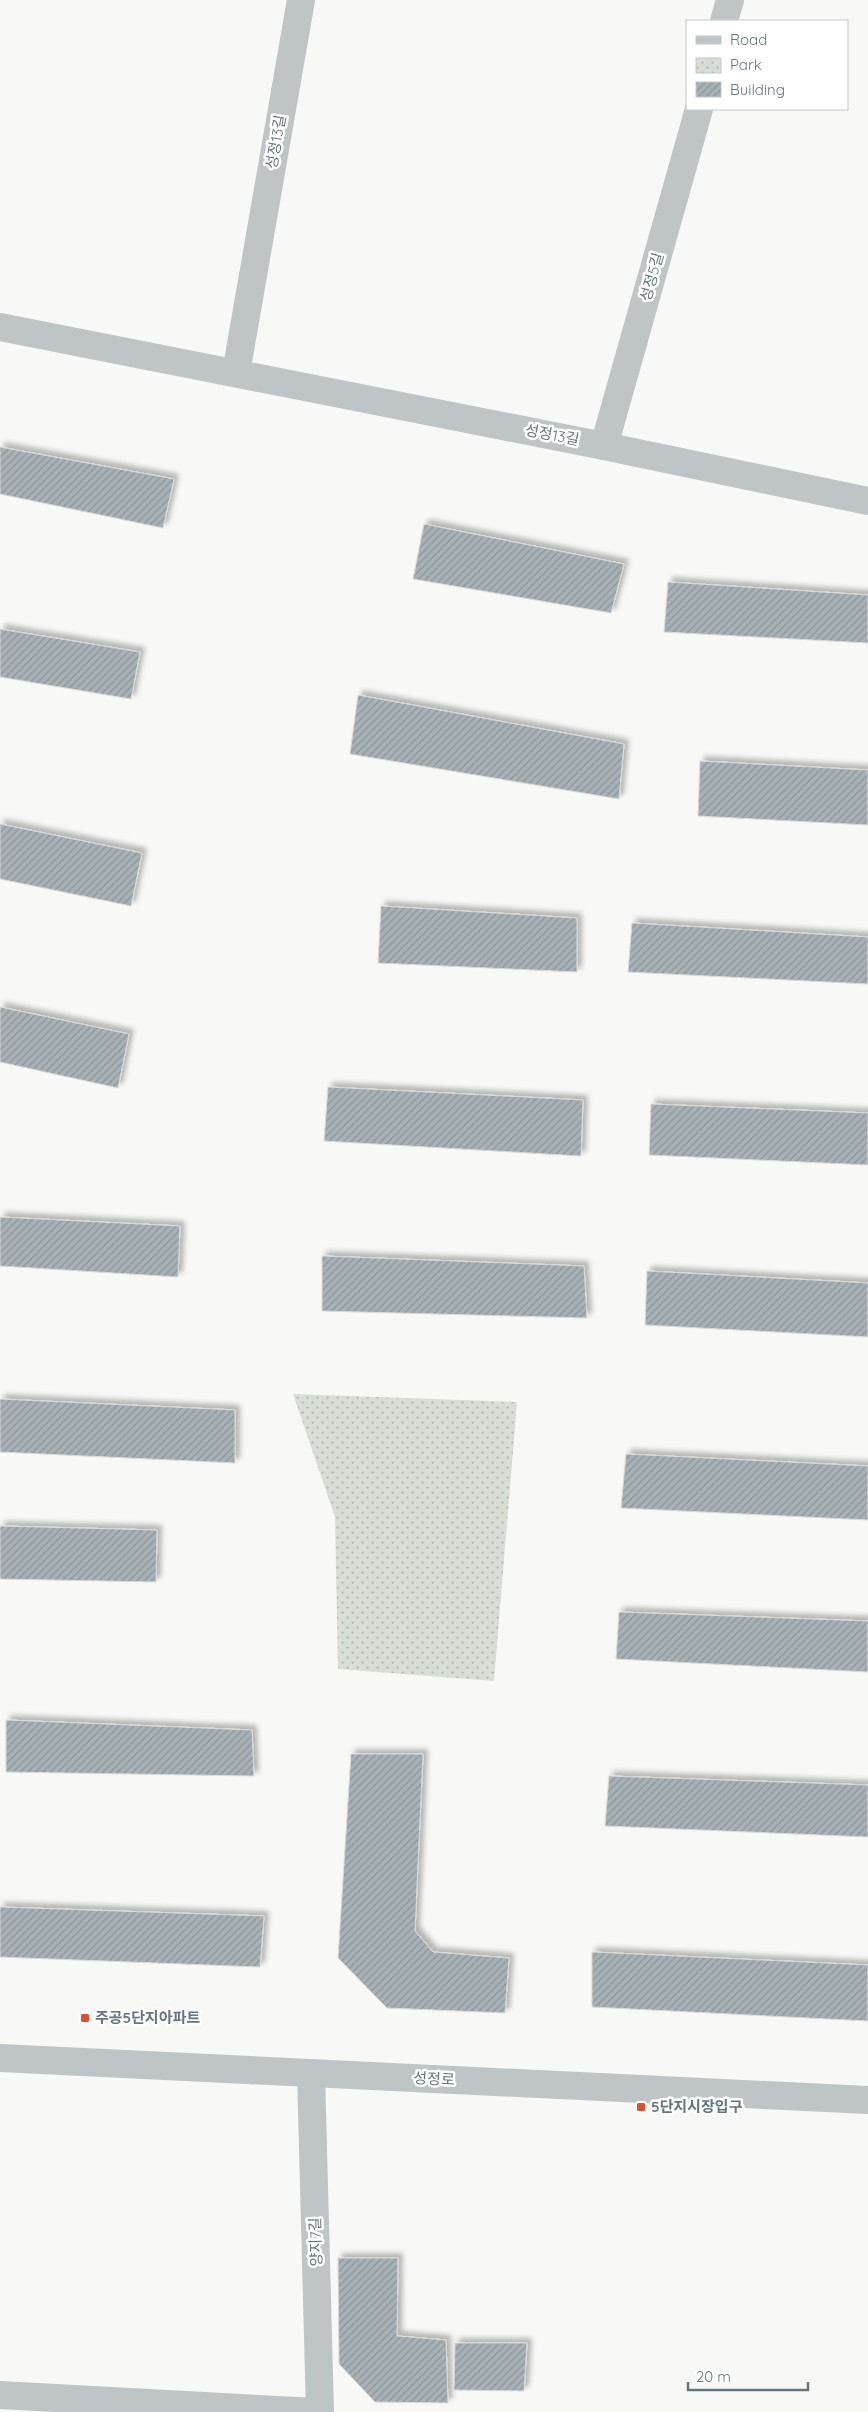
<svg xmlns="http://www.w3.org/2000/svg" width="868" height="2412" font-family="Quicksand,'Noto Sans KR',sans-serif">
	<defs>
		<pattern id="park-dots" width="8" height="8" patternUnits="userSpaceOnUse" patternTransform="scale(1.25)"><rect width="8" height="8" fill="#d8ddd5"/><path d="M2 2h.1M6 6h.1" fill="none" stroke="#b3b8b2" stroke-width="1.8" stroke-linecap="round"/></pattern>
		<pattern id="building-hatch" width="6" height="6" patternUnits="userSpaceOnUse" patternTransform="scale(1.25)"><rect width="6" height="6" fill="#a8b1b6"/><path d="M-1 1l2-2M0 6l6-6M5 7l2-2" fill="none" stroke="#8c9599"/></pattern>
		<filter id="shadow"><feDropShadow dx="4.5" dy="-4.5" stdDeviation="2.5" flood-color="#0004"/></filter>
	</defs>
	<rect width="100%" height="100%" fill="#f8f8f6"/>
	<path fill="url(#park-dots)" d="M293,1394L517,1402L494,1681L338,1669L335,1517Z"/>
	<g fill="url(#building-hatch)" stroke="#dadad8" filter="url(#shadow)">
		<path d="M0,447L174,479L163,528L0,494Z"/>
		<path d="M424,524L624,564L611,613L413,579Z"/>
		<path d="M668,582L868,595V643L664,632Z"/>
		<path d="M0,629L140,652L131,699L0,677Z"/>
		<path d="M358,695L624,744L619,799L350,754Z"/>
		<path d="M700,761L868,770V825L698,816Z"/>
		<path d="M0,824L142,853L131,906L0,879Z"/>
		<path d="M381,906L577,918V972L378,963Z"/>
		<path d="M632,923L868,937V984L628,972Z"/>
		<path d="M0,1007L129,1034L118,1088L0,1062Z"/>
		<path d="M328,1087L583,1100L581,1156L324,1141Z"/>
		<path d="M651,1104L868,1113V1165L649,1155Z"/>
		<path d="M0,1217L180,1226L178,1277L0,1266Z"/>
		<path d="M322,1256L584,1266L587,1318L322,1311Z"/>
		<path d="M647,1271L868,1283V1337L645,1325Z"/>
		<path d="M0,1399L235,1410V1463L0,1452Z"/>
		<path d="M626,1454L868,1466V1520L621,1508Z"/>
		<path d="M0,1526L157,1530L156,1582L0,1579Z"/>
		<path d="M619,1612L868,1621V1672L616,1659Z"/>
		<path d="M6,1720L252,1730L254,1776L6,1772Z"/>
		<path d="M351,1754H423L415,1931L433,1952L509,1958L505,2013L387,2008L338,1958Z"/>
		<path d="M609,1776L868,1785V1837L605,1826Z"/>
		<path d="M0,1907L264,1916L260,1967L0,1957Z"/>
		<path d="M592,1952L868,1965V2021L592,2007Z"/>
		<path d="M338,2258H398L397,2336L446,2340L448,2403L375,2402L339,2364Z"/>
		<path d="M455,2343H527L524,2391L454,2390Z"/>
	</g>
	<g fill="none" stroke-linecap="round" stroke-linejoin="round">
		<g stroke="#bfc4c7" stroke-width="28">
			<path d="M724,21L730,0"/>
			<path d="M0,327L604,446L868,501"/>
			<path d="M236,373L301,0"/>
			<path d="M604,446L699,109"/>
			<path d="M0,2058L868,2100"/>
			<path d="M311,2073L320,2412"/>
			<path d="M0,2395L316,2412"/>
		</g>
	</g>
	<g fill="#dc4f32" stroke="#fff" stroke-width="2">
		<rect x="80" y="2013" width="10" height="10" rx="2.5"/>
		<rect x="636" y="2102" width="10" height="10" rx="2.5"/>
	</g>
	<g text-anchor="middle" stroke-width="5" stroke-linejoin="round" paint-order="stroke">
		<g font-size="15" fill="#64757f" stroke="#fff">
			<text transform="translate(276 142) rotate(-80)" y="5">성정13길</text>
			<text transform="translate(652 277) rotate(-74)" y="5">성정5길</text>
			<text transform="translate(552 435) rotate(11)" y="5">성정13길</text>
			<text transform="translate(434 2079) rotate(3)" y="5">성정로</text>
			<text transform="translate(316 2242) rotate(-92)" y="5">양지7길</text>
		</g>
		<g font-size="15" font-weight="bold" fill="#64757f" stroke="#fff" text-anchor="start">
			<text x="95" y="2023">주공5단지아파트</text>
			<text x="651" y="2112">5단지시장입구</text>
		</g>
	</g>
	<rect x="686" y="20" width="162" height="90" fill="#ffffff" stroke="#c1c8cc"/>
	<rect x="696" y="36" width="25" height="8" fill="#bfc4c7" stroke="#c1c8cc"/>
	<text x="730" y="45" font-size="15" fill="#64757f">Road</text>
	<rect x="696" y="58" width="25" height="15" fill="url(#park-dots)" stroke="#c1c8cc"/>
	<text x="730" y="70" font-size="15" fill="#64757f">Park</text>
	<rect x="696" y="82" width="25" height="15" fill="url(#building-hatch)" stroke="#c1c8cc"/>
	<text x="730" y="95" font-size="15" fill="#64757f">Building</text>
	<path d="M688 2382v8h120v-8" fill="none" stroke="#64757f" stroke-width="2.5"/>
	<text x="696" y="2382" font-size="15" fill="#64757f" stroke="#ffffff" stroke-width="4" paint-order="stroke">20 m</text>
</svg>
